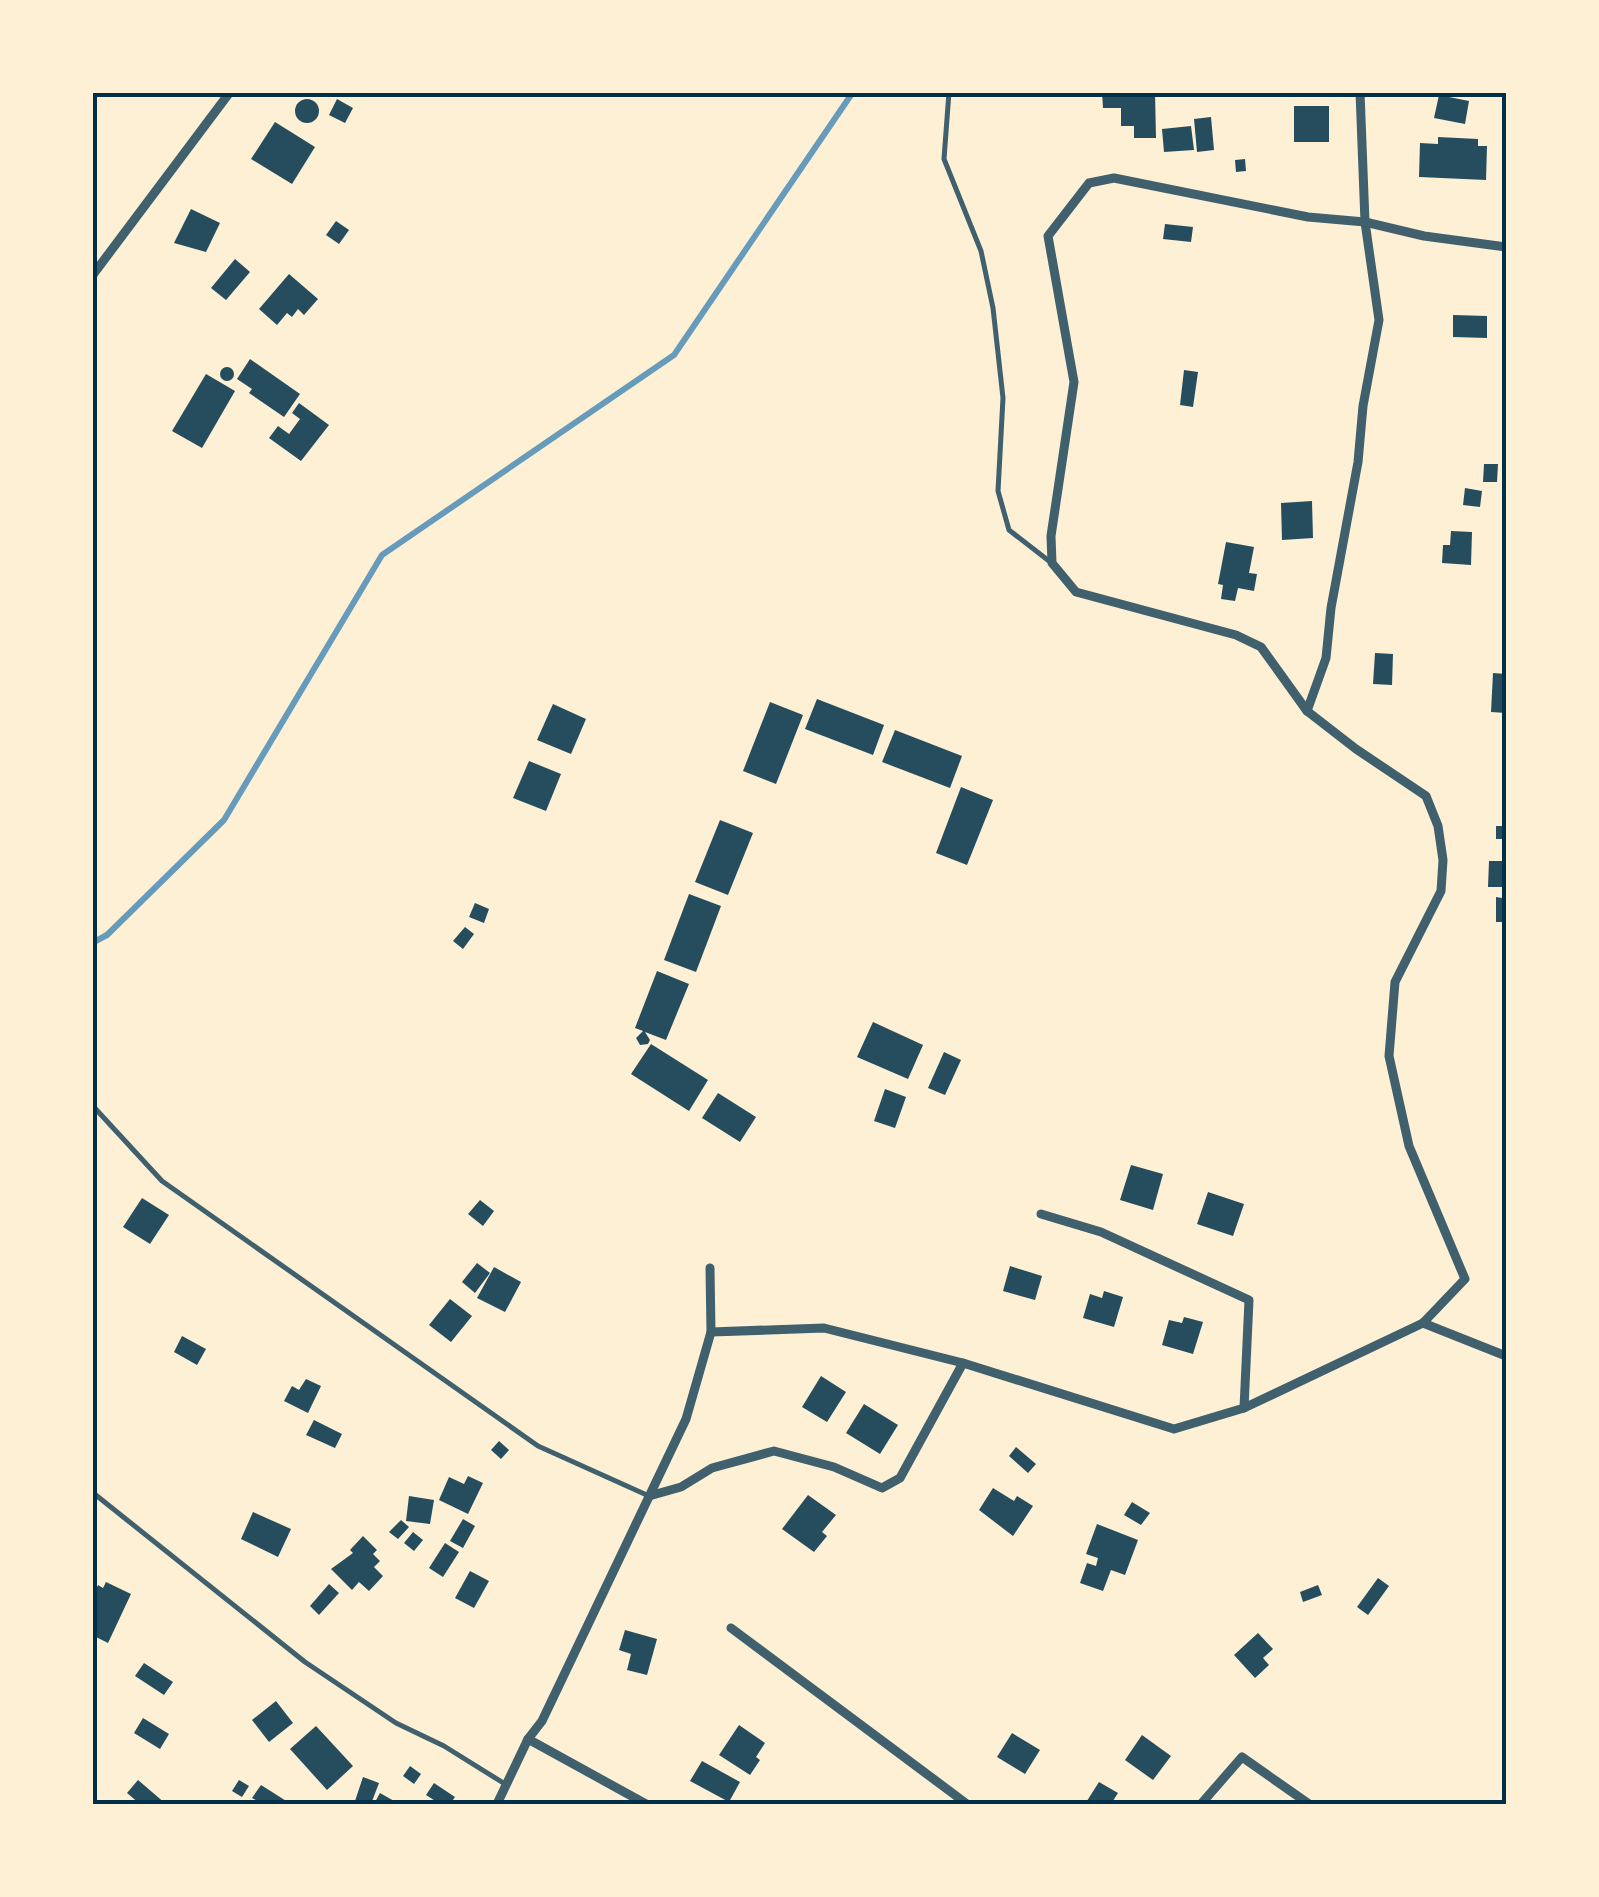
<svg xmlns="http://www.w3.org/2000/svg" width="1599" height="1897" font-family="Lato,sans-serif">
	<rect width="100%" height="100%" fill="#fdf0d5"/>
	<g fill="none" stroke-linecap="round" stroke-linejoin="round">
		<path stroke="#669bbc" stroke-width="6" d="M92,943L107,935L224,820L382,555L674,355L853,92"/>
	</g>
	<g fill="#264d5e">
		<path d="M1102,92H1155L1156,138H1134V126H1121V108H1103Z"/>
		<path d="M1439,95L1469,101L1465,124L1434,118Z"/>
		<path d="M337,99L353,108L345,123L329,115Z"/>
		<circle cx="307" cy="111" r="12"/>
		<rect x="1294" y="106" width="35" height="36"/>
		<path d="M1211,117L1214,150L1197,152L1194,119Z"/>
		<path d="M275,122L315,147L292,184L251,159Z"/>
		<path d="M1191,126L1194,150L1164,152L1162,129Z"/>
		<path d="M1438,137L1478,139V146H1487L1486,180L1419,177L1420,143L1438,144Z"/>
		<path d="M1245,159L1246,171L1236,172L1235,160Z"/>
		<path d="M191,209L220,223L206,252L174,243Z"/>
		<path d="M336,221L349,230L339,244L326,235Z"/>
		<path d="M1165,224L1193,227L1191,242L1163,239Z"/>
		<path d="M235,259L250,272L226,300L211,288Z"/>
		<path d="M289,274L318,299L304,315L298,309L292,317L287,313L277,325L259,309Z"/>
		<path d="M1453,315L1487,316V338L1453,337Z"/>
		<path d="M250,359L300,394L284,417L249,393L252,389L237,379Z"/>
		<circle cx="227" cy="374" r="7"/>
		<path d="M1184,370L1198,372L1193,407L1180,405Z"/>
		<path d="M206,374L235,391L202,448L172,431Z"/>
		<path d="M299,403L329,425L301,461L269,438L278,426L289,434L300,419L292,413Z"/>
		<path d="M1484,464H1498L1497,482H1483Z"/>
		<path d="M1465,488L1482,491L1480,507L1463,505Z"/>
		<path d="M1312,501L1313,538L1282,540L1281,503Z"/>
		<path d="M1451,531L1472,532L1471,565L1442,563L1443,545H1450Z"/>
		<path d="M1226,542L1254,547L1249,573L1257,574L1254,591L1238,588L1235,601L1221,599L1223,585L1218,584Z"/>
		<path d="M1375,653L1393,654L1392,685L1373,684Z"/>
		<path d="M1493,673L1506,674V713L1491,712Z"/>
		<path d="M817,699L884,725L873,755L805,729Z"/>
		<path d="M770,702L803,715L776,784L743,771Z"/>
		<path d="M553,704L586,719L571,754L537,740Z"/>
		<path d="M895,730L962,756L950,788L882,762Z"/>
		<path d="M529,761L561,774L546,811L513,798Z"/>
		<path d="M961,787L993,800L967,865L936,853Z"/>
		<path d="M720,820L753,833L728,895L695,882Z"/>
		<rect x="1496" y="826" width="10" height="13"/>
		<path d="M1489,861H1506V922H1496V897L1502,898L1503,887H1488Z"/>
		<path d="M689,894L721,906L696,972L664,960Z"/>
		<path d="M475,903L489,909L484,923L469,917Z"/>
		<path d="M465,927L474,934L463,949L453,941Z"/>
		<path d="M657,971L689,984L666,1040L645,1032L650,1040L648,1044L640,1045L636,1038L643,1031L635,1028Z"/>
		<path d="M873,1022L923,1045L908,1079L857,1057Z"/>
		<path d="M651,1044L708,1080L689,1111L631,1074Z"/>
		<path d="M944,1052L961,1060L945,1095L928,1088Z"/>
		<path d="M885,1089L906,1097L895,1128L874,1121Z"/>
		<path d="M718,1093L756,1117L740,1142L702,1118Z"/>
		<path d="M1131,1165L1163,1174L1153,1210L1120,1200Z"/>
		<path d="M1208,1192L1244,1204L1233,1236L1197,1224Z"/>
		<path d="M142,1198L169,1215L150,1244L123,1227Z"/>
		<path d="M480,1200L494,1211L483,1226L468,1214Z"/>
		<path d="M477,1263L490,1273L475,1293L462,1282Z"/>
		<path d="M1010,1266L1042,1276L1035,1300L1003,1291Z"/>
		<path d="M494,1267L521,1282L505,1312L477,1298Z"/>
		<path d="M1104,1291L1123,1297L1114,1327L1083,1318L1090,1294L1102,1298Z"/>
		<path d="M450,1299L472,1316L451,1342L429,1325Z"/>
		<path d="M1184,1317L1203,1322L1193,1354L1162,1345L1169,1320L1182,1323Z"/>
		<path d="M182,1336L206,1349L197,1365L174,1352Z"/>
		<path d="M821,1376L846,1392L827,1422L802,1407Z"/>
		<path d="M306,1379L321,1386L308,1413L284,1401L292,1386L299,1390Z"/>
		<path d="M864,1404L898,1425L880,1454L846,1433Z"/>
		<path d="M314,1420L342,1434L335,1448L306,1435Z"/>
		<path d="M499,1441L509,1450L501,1459L491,1450Z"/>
		<path d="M1016,1447L1036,1464L1028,1473L1009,1456Z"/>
		<path d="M468,1476L483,1483L468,1514L439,1500L449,1477L464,1484Z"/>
		<path d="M993,1488L1014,1501L1017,1496L1033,1506L1013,1536L979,1510Z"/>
		<path d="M808,1495L836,1515L822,1532L827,1536L814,1552L782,1529Z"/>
		<path d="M409,1496L434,1500L430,1524L406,1521Z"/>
		<path d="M1132,1502L1150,1513L1141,1525L1124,1515Z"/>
		<path d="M253,1512L291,1529L278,1557L241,1539Z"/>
		<path d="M463,1519L475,1526L463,1548L450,1541Z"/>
		<path d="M401,1520L409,1527L398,1539L389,1532Z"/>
		<path d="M1097,1524L1138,1540L1125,1575L1111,1570L1103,1591L1080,1583L1087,1563L1096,1566L1098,1558L1086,1554Z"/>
		<path d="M413,1532L423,1540L414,1551L404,1543Z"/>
		<path d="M363,1536L377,1550L373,1554L380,1561L374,1567L383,1576L369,1591L359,1582L352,1590L331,1569L353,1553L350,1550Z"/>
		<path d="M445,1543L459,1552L443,1577L429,1568Z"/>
		<path d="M470,1571L489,1581L474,1608L455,1598Z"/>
		<path d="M1378,1578L1389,1586L1368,1615L1357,1607Z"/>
		<path d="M106,1582L131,1594L108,1643L92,1635V1597L98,1585L103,1588Z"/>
		<path d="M329,1584L339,1593L319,1615L310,1606Z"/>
		<path d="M1318,1585L1322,1595L1303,1602L1300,1592Z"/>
		<path d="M625,1630L657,1639L647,1675L627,1670L631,1654L619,1650Z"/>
		<path d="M1258,1633L1273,1649L1263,1658L1269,1665L1255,1678L1234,1655Z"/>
		<path d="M144,1663L173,1682L164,1695L135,1676Z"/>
		<path d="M276,1701L293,1723L269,1742L252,1720Z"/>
		<path d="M143,1718L169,1734L160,1749L134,1733Z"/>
		<path d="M739,1725L765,1743L756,1757L760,1760L750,1775L719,1755Z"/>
		<path d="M316,1726L353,1766L327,1790L290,1749Z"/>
		<path d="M1012,1733L1040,1750L1025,1774L997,1757Z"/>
		<path d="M1142,1735L1171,1756L1153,1780L1125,1760Z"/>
		<path d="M702,1761L740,1782L729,1802L690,1781Z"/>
		<path d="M410,1766L421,1774L414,1784L403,1776Z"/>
		<path d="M363,1777L379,1783L371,1804H354Z"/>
		<path d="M138,1780L166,1804H140L127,1793Z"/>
		<path d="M239,1780L249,1786L242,1797L232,1791Z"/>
		<path d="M1099,1782L1118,1793L1111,1804H1085Z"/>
		<path d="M434,1783L455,1797L450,1804H440L426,1795Z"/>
		<path d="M261,1785L291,1804H263L252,1798Z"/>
		<path d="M380,1793L394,1801L393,1804L375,1802Z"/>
	</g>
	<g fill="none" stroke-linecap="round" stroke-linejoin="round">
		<g stroke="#3f606c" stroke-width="5">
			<path d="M949,92L944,159L981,251L993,308L1003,398L998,491L1009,530L1049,561"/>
			<path d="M92,1105L162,1181L538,1446L649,1496"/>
			<path d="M92,1492L305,1662L396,1723L444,1746L505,1784"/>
		</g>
		<g stroke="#3f606c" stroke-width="9">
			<path d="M92,276L230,92"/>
			<path d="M1307,711L1326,658L1331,608L1358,462L1363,406L1379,320L1365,222L1360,92"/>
			<path d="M1423,1323L1506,1356"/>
			<path d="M711,1332L824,1328L963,1363L1174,1429L1244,1408L1249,1300L1101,1232L1041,1214"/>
			<path d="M1244,1408L1423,1323L1465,1279L1409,1146L1389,1056L1395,982L1441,891L1443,860L1438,826L1426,796L1356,749L1307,711L1261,647L1236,635L1076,592L1052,563L1051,536L1074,382L1048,236L1089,183L1114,178L1308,217L1365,222L1424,236L1506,247"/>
			<path d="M649,1496L681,1487L712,1468L774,1451L834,1467L882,1488L900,1478L963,1363"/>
			<path d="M731,1628L967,1804"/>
			<path d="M528,1739L646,1804"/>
			<path d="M497,1804L528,1739L542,1721L686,1419L711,1332L710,1268"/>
			<path d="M1201,1804L1242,1757L1309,1804"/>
		</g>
	</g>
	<rect width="1599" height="1897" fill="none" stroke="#fdf0d5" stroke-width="190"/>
	<rect x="95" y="95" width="1409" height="1707" fill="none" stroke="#003049" stroke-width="4"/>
</svg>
